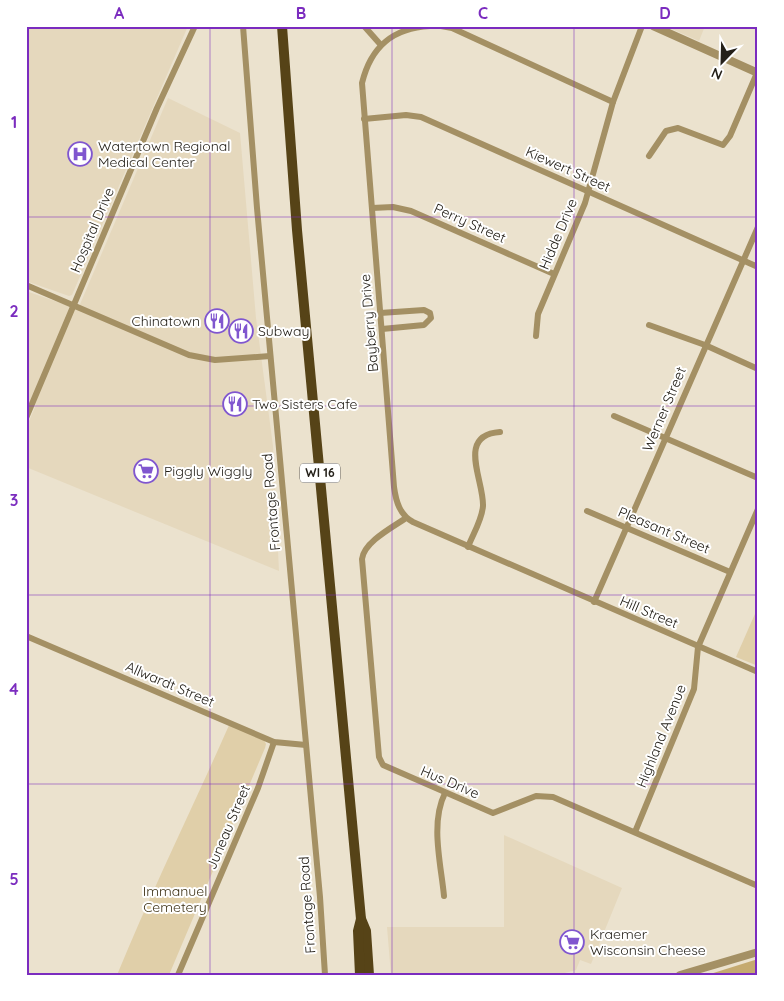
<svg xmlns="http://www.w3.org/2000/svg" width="784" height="1001" font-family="Quicksand,sans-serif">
	<rect width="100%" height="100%" fill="#ebe2ce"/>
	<g fill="#e5d8bd">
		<path d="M26,26H188L75,288L72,295L69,296L26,281Z"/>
		<path d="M665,26H705L699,41Z"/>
		<path d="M168,98L240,133L256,318L273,446L279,571L26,467V428L36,405L26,401V291L78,309Z"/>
		<path d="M504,835L622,888L591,964L580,960L576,970L557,975H391L387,927H504Z"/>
	</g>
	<g fill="#e0cfa9">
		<path d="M758,607V666L736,657Z"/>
		<path d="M230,723L263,738L266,744L265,748L169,975H117C152,890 193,807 230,723Z"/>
	</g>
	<path fill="#c5aa6f" d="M758,959V975H707Z"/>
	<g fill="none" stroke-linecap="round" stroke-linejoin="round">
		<g stroke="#a49064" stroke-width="6">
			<path d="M243,26L257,208L320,897L325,975"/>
			<path d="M364,26L380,44"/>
			<path d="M430,26C393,28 371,46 362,83L394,487C396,502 400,515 413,522L758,672"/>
			<path d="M441,26L452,28L613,102"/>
			<path d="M364,119L406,115L421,117L758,267"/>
			<path d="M649,156L666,131L678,128L723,145L730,136L757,73"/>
			<path d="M372,208L393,207L411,211L554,274"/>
			<path d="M26,285L189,355L215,360L270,356"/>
			<path d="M380,313L424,310L430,313L431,318L424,325L382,329"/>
			<path d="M649,325L705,345L758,369"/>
			<path d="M536,336L538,314L585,203L613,102L642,26"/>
			<path d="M614,416L758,478"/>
			<path d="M26,418L157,108L195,26"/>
			<path d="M587,511L730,572"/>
			<path d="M406,518C393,527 364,542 362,559L379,757L383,765L493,813L536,796L553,797L758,886"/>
			<path d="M468,547C473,534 482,520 483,506C484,480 456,435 500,432"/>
			<path d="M594,602L758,227"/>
			<path d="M26,636L274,742L306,745"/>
			<path d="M635,832L694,689L698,647L758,509"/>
			<path d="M444,896C441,864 430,823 445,793"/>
			<path d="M178,975L258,788L274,742"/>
		</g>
		<g stroke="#a49064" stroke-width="8">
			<path d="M653,26L758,73"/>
			<path d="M680,975L758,952"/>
		</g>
		<g stroke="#564317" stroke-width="10">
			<path d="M282,26L297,230L361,919L366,931L369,975"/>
			<path d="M360,975L358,931L361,919"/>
		</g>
	</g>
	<path fill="none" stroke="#7b2cbf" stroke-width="1" stroke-opacity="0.55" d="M210,26V975M392,26V975M574,26V975M26,217H758M26,406H758M26,595H758M26,784H758"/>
	<defs>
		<g id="hospital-ring" transform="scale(1.25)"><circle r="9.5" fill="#fff" stroke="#8056cf" stroke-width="1.5"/><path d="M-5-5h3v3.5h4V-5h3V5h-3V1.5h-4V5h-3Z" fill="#8056cf"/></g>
		<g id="restaurant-ring" transform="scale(1.25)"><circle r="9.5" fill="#fff" stroke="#8056cf" stroke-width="1.5"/><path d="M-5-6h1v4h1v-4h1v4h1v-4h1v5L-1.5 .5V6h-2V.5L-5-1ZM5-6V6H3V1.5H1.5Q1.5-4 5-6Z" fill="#8056cf"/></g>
		<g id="supermarket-ring" transform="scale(1.25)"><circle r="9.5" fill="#fff" stroke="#8056cf" stroke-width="1.5"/><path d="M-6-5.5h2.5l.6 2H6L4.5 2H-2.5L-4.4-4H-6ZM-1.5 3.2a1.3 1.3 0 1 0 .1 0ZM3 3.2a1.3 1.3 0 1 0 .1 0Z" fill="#8056cf"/></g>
	</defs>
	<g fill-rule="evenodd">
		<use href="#hospital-ring" x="80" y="154"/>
		<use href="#restaurant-ring" x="217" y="321"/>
		<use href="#restaurant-ring" x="241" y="331"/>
		<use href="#restaurant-ring" x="235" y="404"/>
		<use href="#supermarket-ring" x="146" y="471"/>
		<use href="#supermarket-ring" x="572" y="942"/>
	</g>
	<g text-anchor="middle" stroke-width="4" stroke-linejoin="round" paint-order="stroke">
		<rect fill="#fff" stroke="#66635e" stroke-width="1" x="300" y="463.5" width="40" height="19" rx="4"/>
		<g font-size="12" font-weight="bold" fill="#242019">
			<text x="320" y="477">WI 16</text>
		</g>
		<g font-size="14" fill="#242019" stroke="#fff" text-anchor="start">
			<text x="98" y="151">Watertown Regional<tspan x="98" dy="16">Medical Center</tspan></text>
			<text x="200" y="326" text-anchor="end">Chinatown</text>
			<text x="258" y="336">Subway</text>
			<text x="252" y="409">Two Sisters Cafe</text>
			<text x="164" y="476">Piggly Wiggly</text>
			<text x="590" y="939">Kraemer<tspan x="590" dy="16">Wisconsin Cheese</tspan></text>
		</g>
		<g font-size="14" fill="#242019" stroke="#fff">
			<text transform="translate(568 169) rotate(24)" y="5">Kiewert Street</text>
			<text transform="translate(470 223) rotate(24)" y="5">Perry Street</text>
			<text transform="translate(92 230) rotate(-67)" y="5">Hospital Drive</text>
			<text transform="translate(558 234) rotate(-67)" y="5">Hidde Drive</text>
			<text transform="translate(369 323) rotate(-95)" y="5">Bayberry Drive</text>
			<text transform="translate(664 409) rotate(-67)" y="5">Werner Street</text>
			<text transform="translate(271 502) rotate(-95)" y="5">Frontage Road</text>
			<text transform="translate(664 530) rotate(23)" y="5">Pleasant Street</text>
			<text transform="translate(649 612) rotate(23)" y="5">Hill Street</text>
			<text transform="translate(170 684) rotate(23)" y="5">Allwardt Street</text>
			<text transform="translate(661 736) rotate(-68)" y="5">Highland Avenue</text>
			<text transform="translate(450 782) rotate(23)" y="5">Hus Drive</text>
			<text transform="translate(228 827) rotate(-67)" y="5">Juneau Street</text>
			<text transform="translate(307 905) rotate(-94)" y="5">Frontage Road</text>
		</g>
		<g font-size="14" fill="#3d3115" stroke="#fff">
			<text x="175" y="896">Immanuel<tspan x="175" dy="16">Cemetery</tspan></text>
		</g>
	</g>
	<rect width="784" height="1001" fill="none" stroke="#ffffff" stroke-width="55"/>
	<g transform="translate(722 62) rotate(203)" stroke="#ffffff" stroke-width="4" paint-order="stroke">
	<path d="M0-4L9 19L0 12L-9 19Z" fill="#242019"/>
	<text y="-8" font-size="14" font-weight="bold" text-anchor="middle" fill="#242019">N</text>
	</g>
	<rect x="28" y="28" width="728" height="946" fill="none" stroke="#7b2cbf" stroke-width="2"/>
	<g font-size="16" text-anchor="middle" font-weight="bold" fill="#7b2cbf">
		<text x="119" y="19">A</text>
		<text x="301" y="19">B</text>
		<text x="483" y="19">C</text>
		<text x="665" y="19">D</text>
		<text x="14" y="128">1</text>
		<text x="14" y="317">2</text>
		<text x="14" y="506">3</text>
		<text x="14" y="695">4</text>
		<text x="14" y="885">5</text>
	</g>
</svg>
